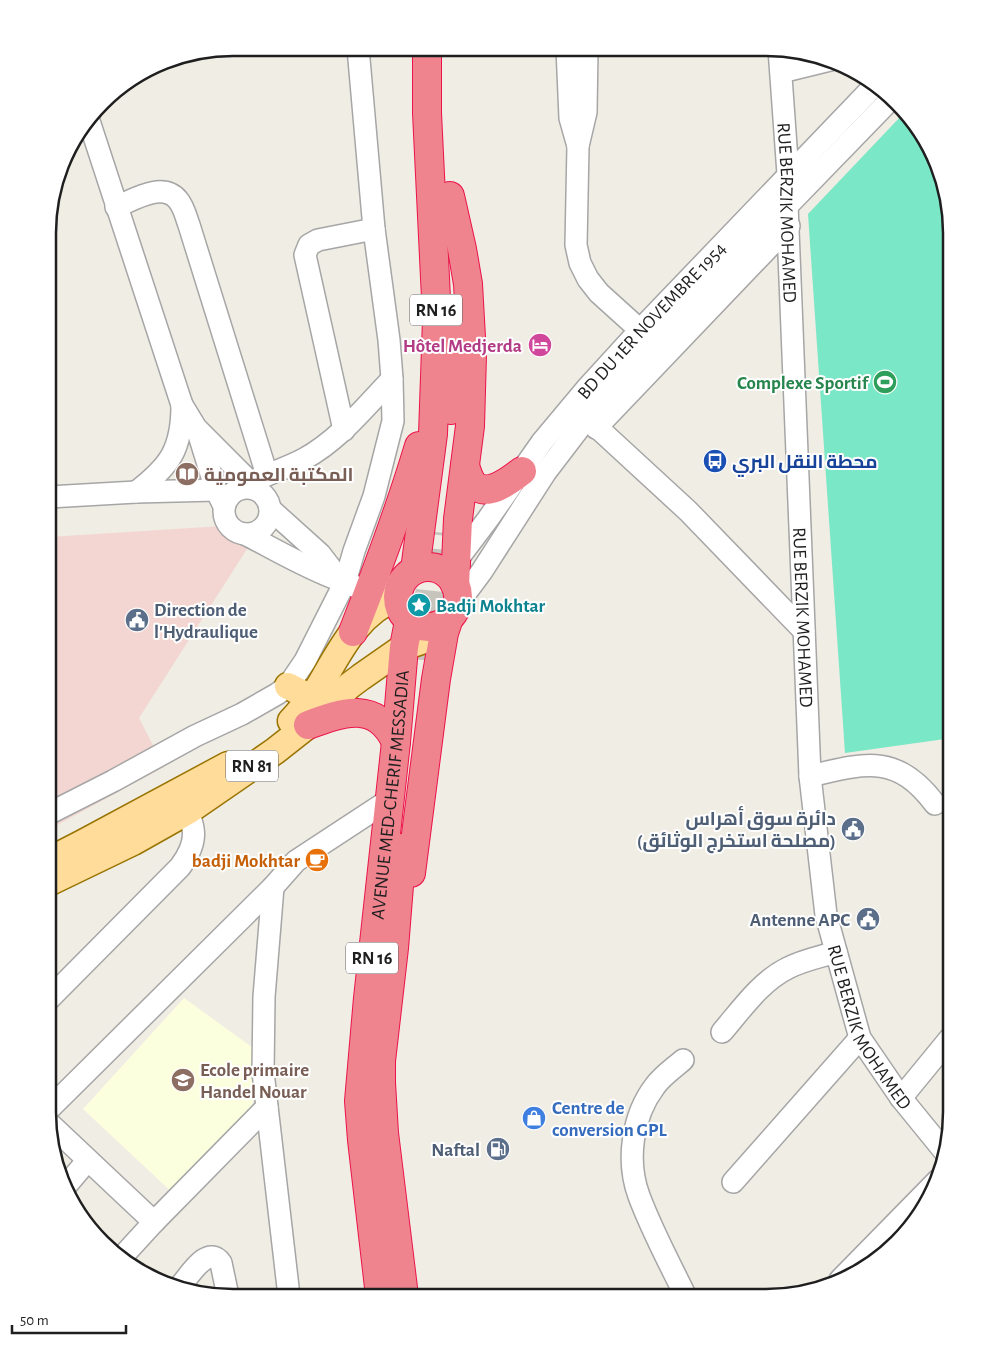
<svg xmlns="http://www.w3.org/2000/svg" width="999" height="1345" font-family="'Alegreya Sans',Cairo,sans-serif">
	<rect width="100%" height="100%" fill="#f0ede4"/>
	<path fill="#f3d6d1" d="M238,525L254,538L139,718L164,767L48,830L49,537Z"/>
	<path fill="#fcffde" d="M184,998L260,1053L252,1106L176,1196L83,1109Z"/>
	<path fill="#7ae7c7" d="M902,115L932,151L951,233V737L945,739L845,753L808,214Z"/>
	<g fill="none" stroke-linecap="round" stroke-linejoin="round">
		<path stroke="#c6c4bd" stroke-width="28" stroke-dasharray="28 14" stroke-linecap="butt" d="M422,660L436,532"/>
		<g stroke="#a6a6a6" stroke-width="24">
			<g id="minor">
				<path d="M567,48L570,118L578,146"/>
				<path d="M587,49L586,112L578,146L576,245L580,263L588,279L599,293L640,330"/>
				<path id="s1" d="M779,49L788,174L787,205L810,776L826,915L860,1038L901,1098L945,1152"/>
				<path d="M781,72L830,60"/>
				<path d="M89,121L182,405L196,428L257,489"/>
				<path d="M116,207C133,200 163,181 178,200C184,207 186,217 189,225L267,475"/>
				<path d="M587,418L688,511L804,631"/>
				<path d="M596,428L789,226"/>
				<path d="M344,430L305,255L309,245L318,240L374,229"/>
				<path d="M198,432L216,490L222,502"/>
				<path d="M255,480C271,473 289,467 304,459C339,440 365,407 392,379"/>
				<circle cx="247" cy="511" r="23"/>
				<path d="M136,492C170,466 182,449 182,405"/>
				<path d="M49,497L136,492L216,490"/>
				<path d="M270,509L320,554L340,580"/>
				<path d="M245,534C276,550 306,568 339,580C349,584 359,589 369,590C381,592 392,587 402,581"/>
				<path id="s2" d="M454,564L488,519L542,442L588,387L640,330L876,84"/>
				<path d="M456,606L482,571L545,473L587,418L655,342L890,100"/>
				<path d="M810,776C865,763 897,753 935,804"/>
				<path d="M48,814L113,781L195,736L242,714L277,694L288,686L305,661L345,582L354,551L374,496L393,421L392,379L389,340L374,229L358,48"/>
				<path d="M273,887L264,997L263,1072L289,1296"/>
				<path d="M48,1000L180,867C200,840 196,826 180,797"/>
				<path d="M722,1032C741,1010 761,981 788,968C803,960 820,957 836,952"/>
				<path d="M683,1060C674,1068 662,1076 655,1086C632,1116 626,1161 639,1196C652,1231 670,1264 686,1297"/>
				<path d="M901,1098L951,1037"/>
				<path d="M48,1110L273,887L296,861L389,800"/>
				<path d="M51,1125L154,1222"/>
				<path d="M733,1182L860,1038"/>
				<path d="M65,1187L87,1161"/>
				<path d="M121,1258L154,1222L267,1107"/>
				<path d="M840,1280L938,1180"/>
				<path d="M181,1285C190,1275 208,1244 221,1263L228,1296"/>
			</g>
		</g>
		<g stroke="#997400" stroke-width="29">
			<g id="major">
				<path d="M288,686L311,698"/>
				<path d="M291,721C301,710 312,698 320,685C341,649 357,614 397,597"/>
				<path d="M48,861L83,843L228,765"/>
				<path d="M48,883L133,842L188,811L275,751L308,725L349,686L361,677L404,647L444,633"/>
			</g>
		</g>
		<g stroke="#ec134a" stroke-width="30">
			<g id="highway">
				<path d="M450,196L462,249L468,284L472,355L470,426L458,519L455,585"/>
				<path d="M451,410L454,370L453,328"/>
				<path d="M465,466C467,472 469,479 473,484C488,499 510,480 522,471"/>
				<circle cx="428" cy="597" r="30"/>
				<path d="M415,570L433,434L437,319L427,113V48"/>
				<path d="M353,632C377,571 400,509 419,446"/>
				<path d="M308,725C343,712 376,700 396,742"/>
				<path d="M402,848L394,948L381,1061V1083L384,1133L404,1296"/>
				<path d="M411,873L436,679L444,633L449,618"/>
				<path id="s3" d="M380,1296L362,1140L359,1101L368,998L396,742L404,647L409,621"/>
			</g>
		</g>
		<use href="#minor" stroke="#fff" stroke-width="21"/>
		<use href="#major" stroke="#ffdc9a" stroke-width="26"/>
		<use href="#highway" stroke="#ef848e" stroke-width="28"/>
	</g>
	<defs>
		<g id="hotel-disc" transform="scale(1.25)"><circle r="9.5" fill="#d1479c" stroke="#fff"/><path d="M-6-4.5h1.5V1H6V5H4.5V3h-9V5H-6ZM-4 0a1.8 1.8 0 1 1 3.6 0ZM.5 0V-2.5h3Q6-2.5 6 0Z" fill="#fff"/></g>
		<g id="stadium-disc" transform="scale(1.25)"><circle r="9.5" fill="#2e9e5b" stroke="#fff"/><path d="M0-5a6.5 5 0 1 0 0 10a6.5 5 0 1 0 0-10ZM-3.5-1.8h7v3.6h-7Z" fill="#fff"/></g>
		<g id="bus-disc" transform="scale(1.25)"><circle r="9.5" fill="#1a4fb4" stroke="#fff"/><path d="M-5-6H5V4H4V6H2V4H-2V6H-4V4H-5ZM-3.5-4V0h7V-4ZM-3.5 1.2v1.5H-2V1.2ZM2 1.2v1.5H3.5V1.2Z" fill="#fff"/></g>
		<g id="library-disc" transform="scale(1.25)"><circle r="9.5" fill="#8d6e63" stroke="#fff"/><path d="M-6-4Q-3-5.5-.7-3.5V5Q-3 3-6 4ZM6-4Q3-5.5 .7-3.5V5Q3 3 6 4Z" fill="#fff"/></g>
		<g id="sight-disc" transform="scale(1.25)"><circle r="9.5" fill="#0f9aa8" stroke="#fff"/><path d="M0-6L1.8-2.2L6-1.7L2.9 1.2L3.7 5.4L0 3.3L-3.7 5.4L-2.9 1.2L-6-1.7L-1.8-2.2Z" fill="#fff"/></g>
		<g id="civic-disc" transform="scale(1.25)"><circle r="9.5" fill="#5c6f8a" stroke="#fff"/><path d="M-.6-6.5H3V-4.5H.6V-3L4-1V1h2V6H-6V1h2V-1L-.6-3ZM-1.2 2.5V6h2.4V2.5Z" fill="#fff"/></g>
		<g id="cafe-disc" transform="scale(1.25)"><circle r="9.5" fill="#e8710a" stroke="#fff"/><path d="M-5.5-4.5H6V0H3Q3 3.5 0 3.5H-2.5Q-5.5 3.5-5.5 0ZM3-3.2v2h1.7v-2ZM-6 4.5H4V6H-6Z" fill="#fff"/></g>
		<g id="school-disc" transform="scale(1.25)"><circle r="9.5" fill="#8d6e63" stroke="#fff"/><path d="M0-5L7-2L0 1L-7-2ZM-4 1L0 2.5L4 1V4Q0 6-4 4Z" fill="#fff"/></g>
		<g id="shop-disc" transform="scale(1.25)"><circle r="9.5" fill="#3f7fe0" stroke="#fff"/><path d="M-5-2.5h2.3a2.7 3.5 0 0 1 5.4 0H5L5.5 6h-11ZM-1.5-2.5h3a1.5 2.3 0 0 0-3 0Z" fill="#fff"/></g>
		<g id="fuel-disc" transform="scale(1.25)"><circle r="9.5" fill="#5c6f8a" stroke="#fff"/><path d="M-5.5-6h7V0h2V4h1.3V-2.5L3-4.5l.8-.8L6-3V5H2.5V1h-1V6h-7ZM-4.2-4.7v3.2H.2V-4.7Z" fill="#fff"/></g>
	</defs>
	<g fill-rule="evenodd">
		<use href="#hotel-disc" x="540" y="345"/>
		<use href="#stadium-disc" x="885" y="382"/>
		<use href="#bus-disc" x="715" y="461"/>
		<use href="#library-disc" x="187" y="474"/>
		<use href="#sight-disc" x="419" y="605"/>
		<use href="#civic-disc" x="137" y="620"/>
		<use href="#civic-disc" x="853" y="829"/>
		<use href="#cafe-disc" x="317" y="860"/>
		<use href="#civic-disc" x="868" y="919"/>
		<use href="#school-disc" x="183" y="1080"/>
		<use href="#shop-disc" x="534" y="1118"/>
		<use href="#fuel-disc" x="498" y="1149"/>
	</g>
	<g text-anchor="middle" stroke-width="4" stroke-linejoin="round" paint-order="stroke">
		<g fill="#fff" stroke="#626262" stroke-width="1">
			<rect x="410" y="294.5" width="52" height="31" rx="4"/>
			<rect x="226" y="750.5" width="52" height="31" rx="4"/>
			<rect x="346" y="942.5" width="52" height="31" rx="4"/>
		</g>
		<g font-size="18" font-weight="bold" fill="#1f1f1f">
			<text x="436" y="316">RN 16</text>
			<text x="252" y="772">RN 81</text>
			<text x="372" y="964">RN 16</text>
		</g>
		<g font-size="19" fill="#1f1f1f" stroke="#fff">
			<text dy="7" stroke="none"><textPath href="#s1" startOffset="164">RUE BERZIK MOHAMED</textPath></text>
			<text dy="7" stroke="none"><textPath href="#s2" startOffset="314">BD DU 1ER NOVEMBRE 1954</textPath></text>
			<text dy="7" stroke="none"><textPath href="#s1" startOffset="569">RUE BERZIK MOHAMED</textPath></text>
			<text dy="7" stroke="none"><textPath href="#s3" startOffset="504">AVENUE MED-CHERIF MESSADIA</textPath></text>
			<text dy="7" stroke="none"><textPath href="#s1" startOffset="989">RUE BERZIK MOHAMED</textPath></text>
		</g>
		<g font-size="19" font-weight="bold" fill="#b23c85" stroke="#fff" text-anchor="end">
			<text x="522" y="352">Hôtel Medjerda</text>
		</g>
		<g font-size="19" font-weight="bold" fill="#27864d" stroke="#fff" text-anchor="end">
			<text x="868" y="389">Complexe Sportif</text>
		</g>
		<g font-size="19" font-weight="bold" fill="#164399" stroke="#fff" text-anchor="start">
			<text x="732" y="468">محطة النقل البري</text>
		</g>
		<g font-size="19" font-weight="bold" fill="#785e54" stroke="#fff" text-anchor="start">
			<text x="204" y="481">المكتبة العمومية</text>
			<text x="200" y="1076">Ecole primaire<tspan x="200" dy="22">Handel Nouar</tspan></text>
		</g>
		<g font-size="19" font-weight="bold" fill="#0d838f" stroke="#fff" text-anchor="start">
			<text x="436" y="612">Badji Mokhtar</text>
		</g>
		<g font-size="19" font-weight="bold" fill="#4e5e75" stroke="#fff" text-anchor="end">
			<text x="154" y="616" text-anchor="start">Direction de<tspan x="154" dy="22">l'Hydraulique</tspan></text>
			<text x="836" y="825">دائرة سوق أهراس<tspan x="836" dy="22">(مصلحة استخرج الوثائق)</tspan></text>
			<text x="850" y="926">Antenne APC</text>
			<text x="480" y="1156">Naftal</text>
		</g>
		<g font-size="19" font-weight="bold" fill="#c56008" stroke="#fff" text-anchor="end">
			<text x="300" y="867">badji Mokhtar</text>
		</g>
		<g font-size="19" font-weight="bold" fill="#366cbe" stroke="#fff" text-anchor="start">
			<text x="552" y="1114">Centre de<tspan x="552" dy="22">conversion GPL</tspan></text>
		</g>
	</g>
	<path d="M0 0H999V1345H0ZM233 56H766A177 177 0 0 1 943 233V1112A177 177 0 0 1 766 1289H233A177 177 0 0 1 56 1112V233A177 177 0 0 1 233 56Z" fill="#fff" fill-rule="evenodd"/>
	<path fill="none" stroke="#1f1f1f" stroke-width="2.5" d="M233 56H766A177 177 0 0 1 943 233V1112A177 177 0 0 1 766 1289H233A177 177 0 0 1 56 1112V233A177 177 0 0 1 233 56Z"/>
	<path d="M12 1325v8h114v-8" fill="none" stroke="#1f1f1f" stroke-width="2.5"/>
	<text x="20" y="1325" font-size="15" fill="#1f1f1f" stroke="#ffffff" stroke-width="4" paint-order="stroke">50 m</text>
</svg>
